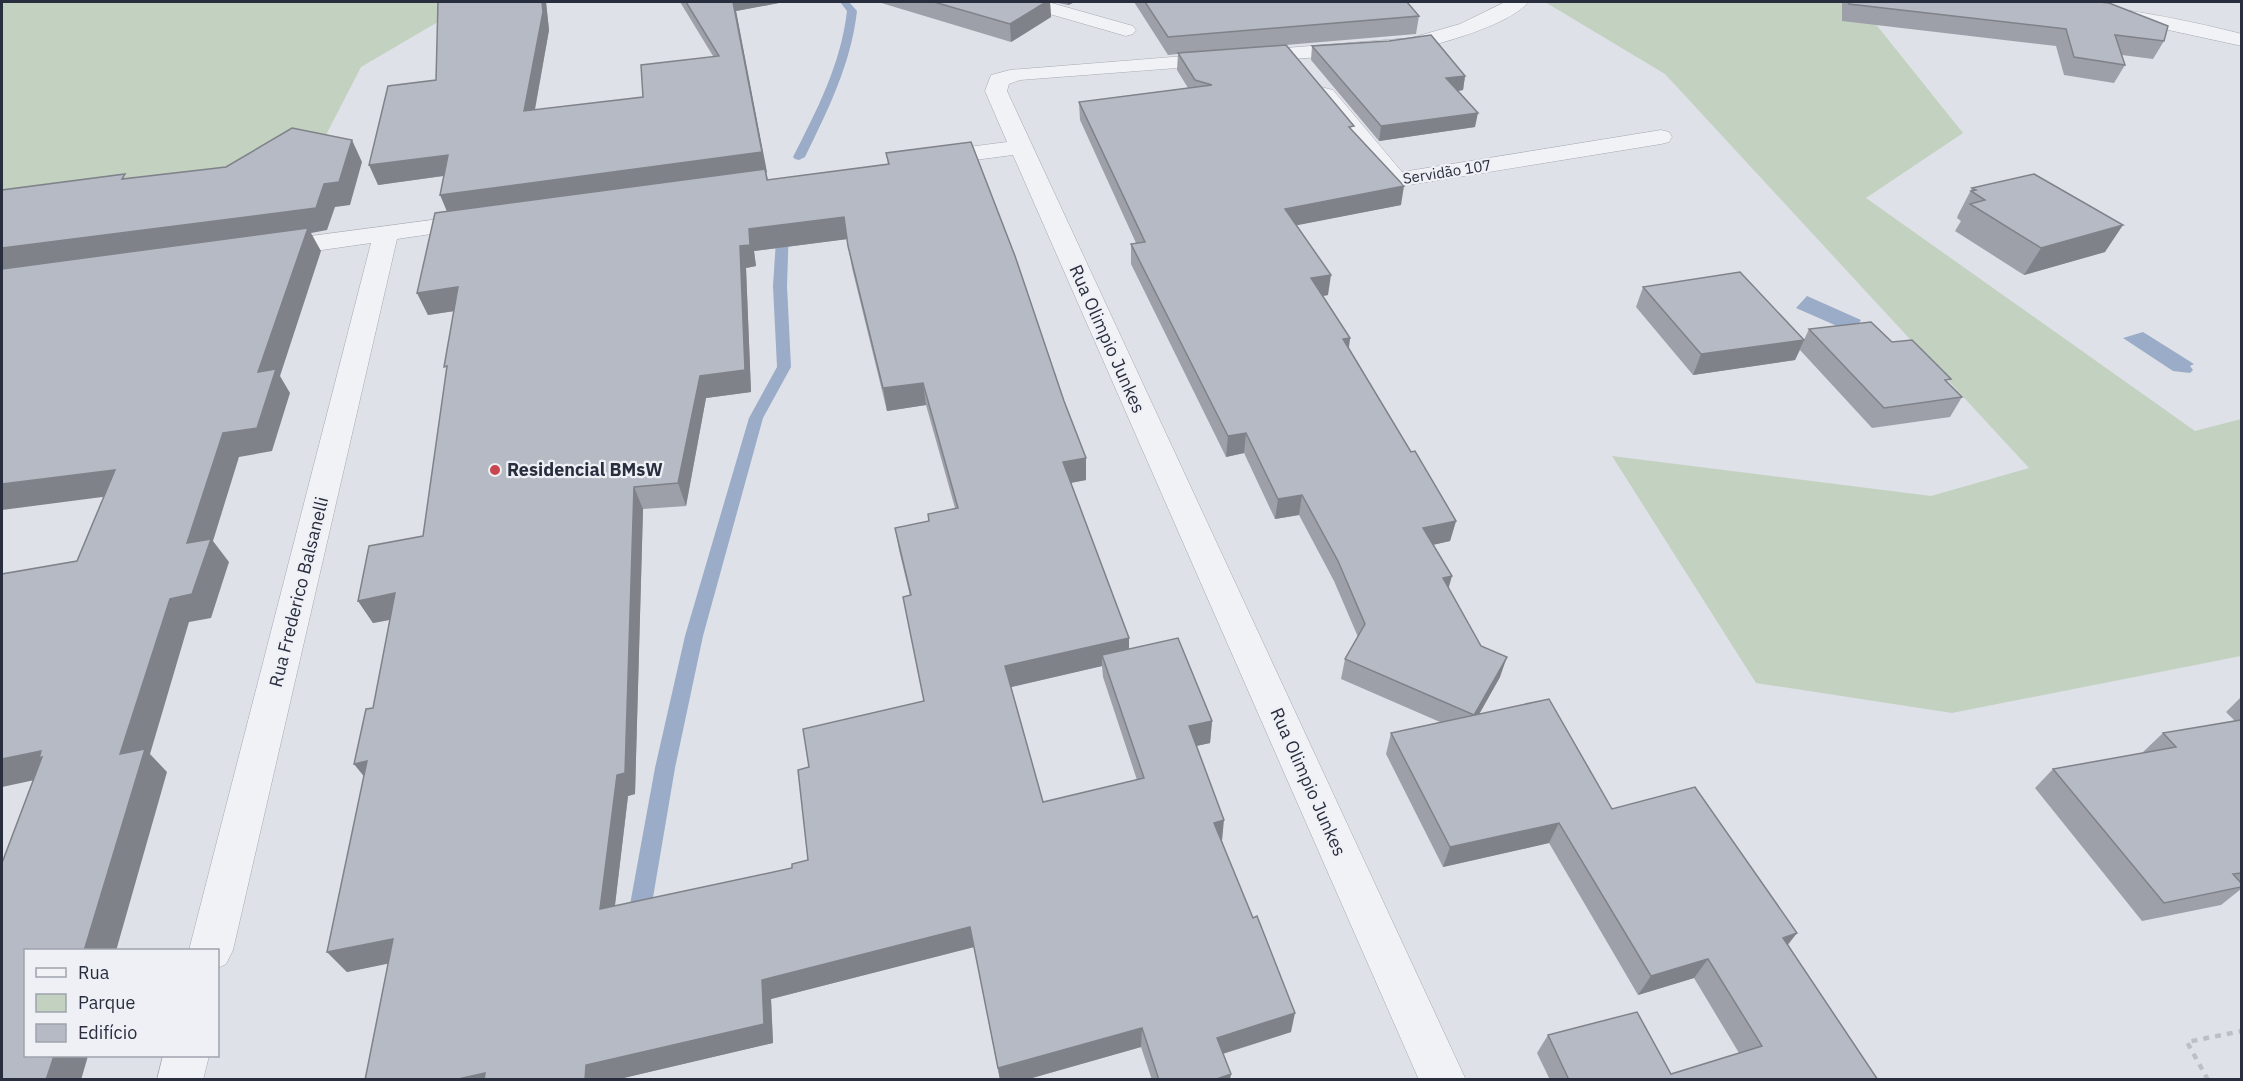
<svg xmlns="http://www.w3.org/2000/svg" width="2243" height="1081" font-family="'IBM Plex Sans',sans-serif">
	<rect width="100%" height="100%" fill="#dfe1e8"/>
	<g fill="#c3d1c0">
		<path d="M2,2H472L361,67L309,168L2,208Z"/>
		<path d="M1545,2H1858L1963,133L1866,198L2195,431L2241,419V656L1952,713L1756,683L1612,456L1931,496L2029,468L1665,74Z"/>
	</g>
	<g fill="#9aacc7">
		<path d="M1807,296L1861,320L1853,333L1796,308Z"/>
		<path d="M2143,332L2194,364L2190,366L2193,370L2190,373L2173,371L2123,338Z"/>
	</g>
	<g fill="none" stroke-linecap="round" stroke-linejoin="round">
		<g fill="#9aacc7" fill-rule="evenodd">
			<path d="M840,2H849L857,11C851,64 828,110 805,157L799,160L795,159L793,157C817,110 841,64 847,11Z"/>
			<path d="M783,221L789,225L787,286L791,367L763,418L703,636L675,768L649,921L646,928L638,931L630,928L627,921L655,768L685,636L749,418L777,367L773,286L777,225Z"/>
		</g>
		<g stroke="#a4a8b2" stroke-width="1">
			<g id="minor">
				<path d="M1019,2H1048L1133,26L1136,30L1133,34L1126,36L1022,6Z"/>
				<path d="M1505,2H1528C1512,24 1438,45 1411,50L1020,80L1009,84L1007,91L1466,1080H1419L1013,155L929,166L921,164L917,159L921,154L929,152L1007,142L985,91L991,75L1010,70L1411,38L1460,24Z"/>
				<path d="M2018,2C2086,0 2175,17 2242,34V46L2136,23L2028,8L2021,6Z"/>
				<path d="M1325,88L1333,90L1402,172L1661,130L1669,132L1672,137L1669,142L1661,144L1396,187L1388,185L1317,100L1314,95L1317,90Z"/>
				<path d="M477,214L486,216L489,221L486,226L397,239L233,950L226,964L218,968V950H189L371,243L273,257L264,254L260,249L264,244L273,241Z"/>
				<path d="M163,1056H209L203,1080H157Z"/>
			</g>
		</g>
		<path stroke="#bdbfc6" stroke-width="4.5" stroke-dasharray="6 6" stroke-linecap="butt" d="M2208,1080L2187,1042L2242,1031"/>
		<use href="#minor" fill="#f1f2f6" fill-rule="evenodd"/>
	</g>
	<g fill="#9da0a9" fill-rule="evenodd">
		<path d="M438,2H546L549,30L535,110L643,97L713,56L680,2H784L736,11L768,180L888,164L886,153L1064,401L1086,458V480L1071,483L1129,638V649L1212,721L1210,743L1196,746L1222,841L1291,1032L1223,1054L1230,1080H1152L1141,1047L1025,1080H1000L974,947L771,999L773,1043L615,1080H365L388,963L347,972L327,952L364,776L354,764L373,708L390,620L373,623L358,601L423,536L447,373L454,311L428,315L417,293L447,211L444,176L378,185L436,80ZM847,239L852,268L887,411L926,405L955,508L929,521L895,528L899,550L910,596L924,701L809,767L808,860L792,868L615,906L628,796L635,794L643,509L686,506L706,398L751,392L746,268L756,266L754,251ZM1102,666L1103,677L1137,780L1043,802L1011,687Z"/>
		<path d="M878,2H1050L1051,17L1011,42Z"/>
		<path d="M1054,2H1075L1068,5Z"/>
		<path d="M1134,2H1407L1419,16L1416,34L1286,45L1353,132L1401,205L1296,225L1328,295L1323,296L1350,338L1349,348L1411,452L1456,521L1450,541L1433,545L1449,588L1481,646L1500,677L1479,714L1612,809L1797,933L1788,945L1878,1080H1550L1537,1053L1548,1035L1671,1074L1739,1053L1694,978L1638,995L1549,843L1443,867L1386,754L1391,733L1440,722L1341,679L1345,659L1358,637L1334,581L1299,515L1275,519L1244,453L1226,457L1131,264V244L1136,243L1080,120L1079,102L1188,88L1177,70L1178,54L1168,55Z"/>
		<path d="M1842,2H2099L2164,41L2153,59L2122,55L2125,65L2114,83L2064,75L2056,46L1842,21Z"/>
		<path d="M1312,46L1465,76L1463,90L1458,91L1475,127L1379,141L1311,60Z"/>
		<path d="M1972,188L2105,252L2024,275L1955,231L1961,221L1957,218L1958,215Z"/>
		<path d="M1643,287L1804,340L1809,329L1892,342L1949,384L1962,397L1950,417L1872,428L1800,350L1795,360L1693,375L1636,307Z"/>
		<path d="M2241,697V889L2221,905L2142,921L2035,788L2053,769L2143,753V752L2163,733L2235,721L2226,712Z"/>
	</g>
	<g fill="#7f8289">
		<path d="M542,2H546L549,30L531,130L524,111Z"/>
		<path d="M733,2H784L736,11L767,172L448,214L440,195L762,152Z"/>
		<path d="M1046,2H1050L1051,17L1011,42L1010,24Z"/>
		<path d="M1068,2H1075L1068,5Z"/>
		<path d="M1465,76L1463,90L1443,93L1446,78Z"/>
		<path d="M1478,113L1475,127L1379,141L1381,126Z"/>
		<path d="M352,140L362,162L350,205L335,207L327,230L311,233L321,251L280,376L290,393L272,451L239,457L213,541L229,562L211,618L189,622L150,754L167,772L116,951H84L120,754L187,543L2,274V248L324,184Z"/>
		<path d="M448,155L456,174L378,185L369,165Z"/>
		<path d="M1404,186L1401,205L1283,228L1285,209Z"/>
		<path d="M844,217L848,239L754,251L756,266L746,268L751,392L706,398L686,506L678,483L700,376L740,246L749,229Z"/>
		<path d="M2123,225L2105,252L2024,275L2041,248Z"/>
		<path d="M1331,275L1328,295L1309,298L1311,278Z"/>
		<path d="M458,287L468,309L428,315L417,293Z"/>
		<path d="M1350,338L1347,358L1343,339Z"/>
		<path d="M1804,340L1795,360L1693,375L1701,354Z"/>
		<path d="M923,383L926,405L887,411L883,388Z"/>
		<path d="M1246,433L1244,453L1226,457L1228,436Z"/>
		<path d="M1086,458V480L1064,484L1063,462Z"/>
		<path d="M115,470L133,493L2,510V484Z"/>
		<path d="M634,487L643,509L635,794L628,796L612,929L600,909L617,775Z"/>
		<path d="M1302,495L1299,515L1275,519L1278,499Z"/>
		<path d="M1456,521L1450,541L1418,548L1423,528Z"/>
		<path d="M1452,576L1446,597L1443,578Z"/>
		<path d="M395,593L409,616L373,623L358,601Z"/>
		<path d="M1129,638V660L1102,655V666L1007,688L1005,666Z"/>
		<path d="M1507,657L1500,677L1468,734L1474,715Z"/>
		<path d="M1212,721L1210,743L1187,748L1189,726Z"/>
		<path d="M41,751L58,775L2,787V759Z"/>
		<path d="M367,761L371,785L354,764Z"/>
		<path d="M1224,820L1222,841L1214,823Z"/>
		<path d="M1559,823L1549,843L1443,867L1450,847Z"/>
		<path d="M970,927L974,947L771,999L773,1043L615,1080H585L586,1065L762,980Z"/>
		<path d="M1797,933L1781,952L1783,938Z"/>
		<path d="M393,939L411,959L347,972L327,952Z"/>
		<path d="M1708,959L1694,978L1638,995L1651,976Z"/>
		<path d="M1295,1013L1291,1032L1215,1056L1217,1038Z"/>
		<path d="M1142,1028L1141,1047L1025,1080H1000L998,1068Z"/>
		<path d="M54,1056H88L81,1080H46Z"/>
		<path d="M485,1073L491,1080H454Z"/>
		<path d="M1231,1074L1230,1080H1214Z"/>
	</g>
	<g fill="#b6bac4" stroke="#7f8289" stroke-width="1.5" fill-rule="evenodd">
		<path d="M438,2H542L543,12L524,111L643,97L641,65L719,56L686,2H733L762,152L440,195L448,155L369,165L388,86L436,80Z"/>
		<path d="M934,2H1046L1010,24Z"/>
		<path d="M1145,2H1407L1419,16L1168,37Z"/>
		<path d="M1849,2H2099L2109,3L2168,26L2164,41L2115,35L2125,65L2074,57L2066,29L1849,4Z"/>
		<path d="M1431,35L1465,76L1446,78L1478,113L1381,126L1312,46L1389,41Z"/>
		<path d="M1286,45L1354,126L1349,127L1404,186L1285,209L1331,275L1311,278L1350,338L1343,339L1411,452L1415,451L1456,521L1423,528L1452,576L1443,578L1481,646L1507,657L1474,715L1345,659L1365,624L1338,561L1302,495L1278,499L1246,433L1228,436L1131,244L1145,242L1079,102L1212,85L1195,80L1178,53Z"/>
		<path d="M292,128L352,140L339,182L324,184L316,208L2,248V190L125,174L122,179L226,167Z"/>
		<path d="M971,142L1015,256L1064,401L1086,458L1063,462L1129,638L1005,666L1043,802L1144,778L1102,655L1178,638L1212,721L1189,726L1224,820L1214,823L1253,918L1257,916L1295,1013L1217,1038L1231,1074L1214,1080H1159L1142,1028L998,1068L970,927L762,980L764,1024L586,1065L585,1080H484L485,1073L454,1080H365L393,939L327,952L367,761L354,764L366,709L373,708L395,593L358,601L369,546L423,536L447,366L444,367L458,287L417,293L435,213L765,169L767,180L889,164L886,153ZM844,217L848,246L883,388L923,383L958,508L928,514L929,521L895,528L911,595L903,597L924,701L803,729L809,767L798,770L808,860L792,864V868L600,909L617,775L625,773L634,487L678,483L700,376L745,370L740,246L750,245L749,229Z"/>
		<path d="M2034,174L2123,225L2041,248L1970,204L1985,200L1971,191L1976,190L1972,188Z"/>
		<path d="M308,228L258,372L276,369L257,428L223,433L187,543L211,539L192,594L170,599L120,754L145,749L84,951H26V1056H54L46,1080H2V863L42,757L39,758L41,751L2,759V574L77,561L115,470L2,484V269Z"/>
		<path d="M1740,272L1804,340L1701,354L1643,287Z"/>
		<path d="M1871,322L1892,342L1912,340L1951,379L1945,380L1962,397L1884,408L1809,329Z"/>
		<path d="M1549,699L1612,809L1695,787L1797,933L1783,938L1878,1080H1569L1548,1035L1637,1012L1671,1074L1762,1046L1708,959L1651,976L1559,823L1450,847L1391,733Z"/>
		<path d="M2241,720V873L2233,874L2241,883V887L2164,903L2053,769L2176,747L2163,733Z"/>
	</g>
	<circle fill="#ca464e" stroke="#eef0f5" stroke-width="2" cx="495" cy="470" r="6"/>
	<g text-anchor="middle" stroke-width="4.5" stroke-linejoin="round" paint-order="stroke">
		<g font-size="15" fill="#282e3e" stroke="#eef0f5">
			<text transform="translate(1447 172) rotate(-9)" y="5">Servidão 107</text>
		</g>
		<g font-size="18" fill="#282e3e" stroke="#eef0f5">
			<text transform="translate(1107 339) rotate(66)" y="6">Rua Olimpio Junkes</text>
			<text transform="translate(299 592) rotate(-76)" y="6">Rua Frederico Balsanelli</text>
			<text transform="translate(1308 782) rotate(66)" y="6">Rua Olimpio Junkes</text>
		</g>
		<g font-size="18" font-weight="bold" fill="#282e3e" stroke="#eef0f5" text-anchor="start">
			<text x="507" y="476">Residencial BMsW</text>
		</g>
	</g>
	<rect width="2243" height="1081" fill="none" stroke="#282e3e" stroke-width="6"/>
	<rect x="24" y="949" width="195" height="108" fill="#eef0f5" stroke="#9fa2ac" stroke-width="1.5"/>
	<rect x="36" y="968" width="30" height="9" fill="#f1f2f6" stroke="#9fa2ac" stroke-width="1.5"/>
	<text x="78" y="979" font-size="18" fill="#282e3e">Rua</text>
	<rect x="36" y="994" width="30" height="18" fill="#c3d1c0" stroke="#9fa2ac" stroke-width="1.5"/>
	<text x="78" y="1009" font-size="18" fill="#282e3e">Parque</text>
	<rect x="36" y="1024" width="30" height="18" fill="#b6bac4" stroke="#9fa2ac" stroke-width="1.5"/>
	<text x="78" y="1039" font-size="18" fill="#282e3e">Edifício</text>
</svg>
